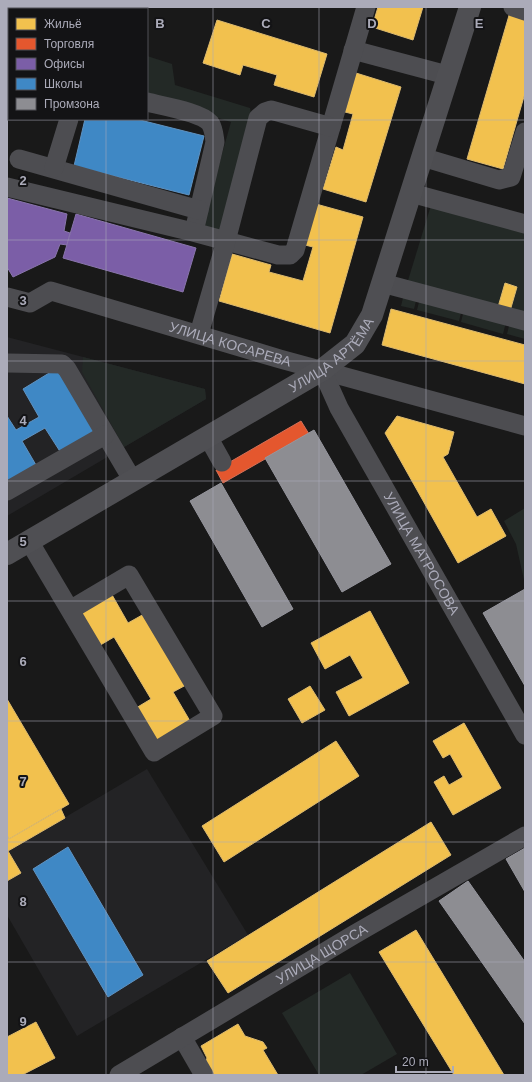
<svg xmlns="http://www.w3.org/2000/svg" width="532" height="1082" font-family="Arial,sans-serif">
	<rect width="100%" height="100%" fill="#191919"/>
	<g fill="#232325">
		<path d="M7,337L205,389L206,399L7,516Z"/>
		<path d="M147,769L248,935L77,1036L7,915V881L21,873L8,851Z"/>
	</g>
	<g fill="#232926">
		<path d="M147,56L172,64L175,85L250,108L253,124L223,231L202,225L231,122L147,96Z"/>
		<path d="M432,202L525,228V318L406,287Z"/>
		<path d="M405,290L418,293L414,309L401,306Z"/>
		<path d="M421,294L463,305L459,321L417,310Z"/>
		<path d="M465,306L507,318L503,334L461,322Z"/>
		<path d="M511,318L525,322V339L507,334Z"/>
		<path d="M83,357L205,389L206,399L124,447L82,372Z"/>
		<path d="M525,508V579L524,580L516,544L504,521Z"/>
		<path d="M350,973L397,1054L361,1075H319L282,1013Z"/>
	</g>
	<g fill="#f2c14e" stroke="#ddba6e">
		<path d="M66,7H87L86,9H66Z"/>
		<path d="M378,7H423L413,40L372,27Z"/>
		<path d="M510,12L525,16V93L503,169L467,159Z"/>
		<path d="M217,20L327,54L314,97L274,85L277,75L243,65L240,75L203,63Z"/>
		<path d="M356,73L401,87L366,202L323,189L336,147L343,150L353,114L345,112Z"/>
		<path d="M316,204L363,217L330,333L219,301L232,254L271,265L269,272L303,281L313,247L305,245Z"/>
		<path d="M505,283L517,287L510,311L498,307Z"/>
		<path d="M391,309L525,345V384L382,345Z"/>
		<path d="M397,416L454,432L448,454L443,457L477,517L491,509L506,536L458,563L385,433Z"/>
		<path d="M111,593L128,623L144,614L186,685L173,692L190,721L156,741L136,708L151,699L114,637L97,647L77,613Z"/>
		<path d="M370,611L409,683L349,716L336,692L363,678L350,655L325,669L311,643Z"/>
		<path d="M310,686L325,710L302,723L288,699Z"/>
		<path d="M7,699L69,804L9,839L7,835Z"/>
		<path d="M464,723L501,788L453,815L434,782L444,776L449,785L463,777L450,754L443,758L433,741Z"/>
		<path d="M336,741L359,776L224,862L202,826Z"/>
		<path d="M61,809L65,818L8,851L21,873L7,881V835L9,839Z"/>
		<path d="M431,822L451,855L228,993L207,961Z"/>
		<path d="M416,930L504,1075H454L379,952Z"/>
		<path d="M36,1022L55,1058L22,1075H7V1037Z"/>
		<path d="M238,1024L245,1036L263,1042L267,1048L263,1050L278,1075H212L205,1063L207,1058L201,1046Z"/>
	</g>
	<path fill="#e4572e" stroke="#d37058" d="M301,421L309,434L223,483L216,470Z"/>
	<g fill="#7b5ea7" stroke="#8975ac">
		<path d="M7,198L67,214L64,231L70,233L67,245L60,244L55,257L13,277L7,267Z"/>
		<path d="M76,214L196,248L183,292L63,258Z"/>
	</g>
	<g fill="#3f88c5" stroke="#5f92c1">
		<path d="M85,119H136L204,136L189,195L74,166Z"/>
		<path d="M59,367L97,432L61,453L45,428L22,441L36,465L7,482V416L16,430L39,417L23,389Z"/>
		<path d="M68,847L143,975L108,997L33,869Z"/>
	</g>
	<g fill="#8d8d92" stroke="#96969e">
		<path d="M314,430L391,564L342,592L265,458Z"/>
		<path d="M221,483L293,609L262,627L190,501Z"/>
		<path d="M525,589V686L483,613Z"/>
		<path d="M525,848V892L506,859Z"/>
		<path d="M468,881L525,962V1024L439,901Z"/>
	</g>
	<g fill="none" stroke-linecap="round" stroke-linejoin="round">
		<g stroke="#4d4d51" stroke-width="19">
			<path d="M513,7L525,11"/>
			<path d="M353,50L447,75"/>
			<path d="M147,102C162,106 201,112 210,123C214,129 214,135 215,142L196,223"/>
			<path d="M422,157L499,180L511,177L525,132"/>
			<path d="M19,159L199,210"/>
			<path d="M54,168L69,119"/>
			<path d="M7,187L193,232L278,255H290L295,250L366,7"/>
			<path d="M411,193L525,224"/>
			<path d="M382,283L525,321"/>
			<path id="s1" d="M7,297L30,303L51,291L280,359L525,426"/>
			<path d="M199,334L226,241L258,118L265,112L271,110L331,127"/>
			<path d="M7,363L62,364L67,369L133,481"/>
			<path id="s2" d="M322,370L339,408L525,735"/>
			<path d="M208,437L222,462"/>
			<path d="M7,491L105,435"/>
			<path d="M29,541L154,752L213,716L129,575L70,610"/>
			<path d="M182,1037L204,1075"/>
			<path id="s3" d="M119,1075L355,934L525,836"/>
		</g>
		<path stroke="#4f4f53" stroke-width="22" id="s4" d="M7,554L322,370L355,344L372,315L470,7"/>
	</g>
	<path fill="none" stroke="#ababb9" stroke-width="1" stroke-opacity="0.55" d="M106,7V9M213,7V1075M319,7V1075M426,7V1075M106,119V1075M7,120H525M7,240H525M7,361H525M7,481H525M7,601H525M7,721H525M7,842H525M7,962H525"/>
	<g text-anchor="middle" stroke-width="4" stroke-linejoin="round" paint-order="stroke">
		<g font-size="14" fill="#ababb9" stroke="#131315">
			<text dy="5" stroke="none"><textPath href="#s1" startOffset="235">УЛИЦА КОСАРЕВА</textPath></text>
			<text dy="5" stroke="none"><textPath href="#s4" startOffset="382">УЛИЦА АРТЁМА</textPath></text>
			<text dy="5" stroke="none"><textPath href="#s2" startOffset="209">УЛИЦА МАТРОСОВА</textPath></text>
			<text dy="5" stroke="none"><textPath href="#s3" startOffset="236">УЛИЦА ЩОРСА</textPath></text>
		</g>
	</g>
	<g font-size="13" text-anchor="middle" font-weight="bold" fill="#ababb9" stroke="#131315" stroke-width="4" stroke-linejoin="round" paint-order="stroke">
		<text x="160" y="28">B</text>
		<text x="266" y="28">C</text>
		<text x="372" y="28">D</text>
		<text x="479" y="28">E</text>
		<text x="23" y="185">2</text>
		<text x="23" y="305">3</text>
		<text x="23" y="425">4</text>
		<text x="23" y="546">5</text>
		<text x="23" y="666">6</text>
		<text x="23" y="786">7</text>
		<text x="23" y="906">8</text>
		<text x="23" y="1026">9</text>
	</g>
	<rect width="532" height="1082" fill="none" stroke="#ababb9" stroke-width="16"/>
	<rect x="8" y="8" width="140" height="112" fill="#131315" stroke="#505057"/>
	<rect x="16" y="18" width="20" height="12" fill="#f2c14e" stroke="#505057"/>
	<text x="44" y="28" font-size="12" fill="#ababb9">Жильё</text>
	<rect x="16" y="38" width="20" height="12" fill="#e4572e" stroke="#505057"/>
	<text x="44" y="48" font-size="12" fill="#ababb9">Торговля</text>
	<rect x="16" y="58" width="20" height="12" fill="#7b5ea7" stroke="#505057"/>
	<text x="44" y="68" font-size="12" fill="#ababb9">Офисы</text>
	<rect x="16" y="78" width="20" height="12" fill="#3f88c5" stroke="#505057"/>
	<text x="44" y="88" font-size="12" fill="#ababb9">Школы</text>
	<rect x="16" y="98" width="20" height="12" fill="#8d8d92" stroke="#505057"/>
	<text x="44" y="108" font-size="12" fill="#ababb9">Промзона</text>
	<path d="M396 1066v6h57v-6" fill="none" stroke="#ababb9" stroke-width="2"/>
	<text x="402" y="1066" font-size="12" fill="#ababb9" stroke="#131315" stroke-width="3" paint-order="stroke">20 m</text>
</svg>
